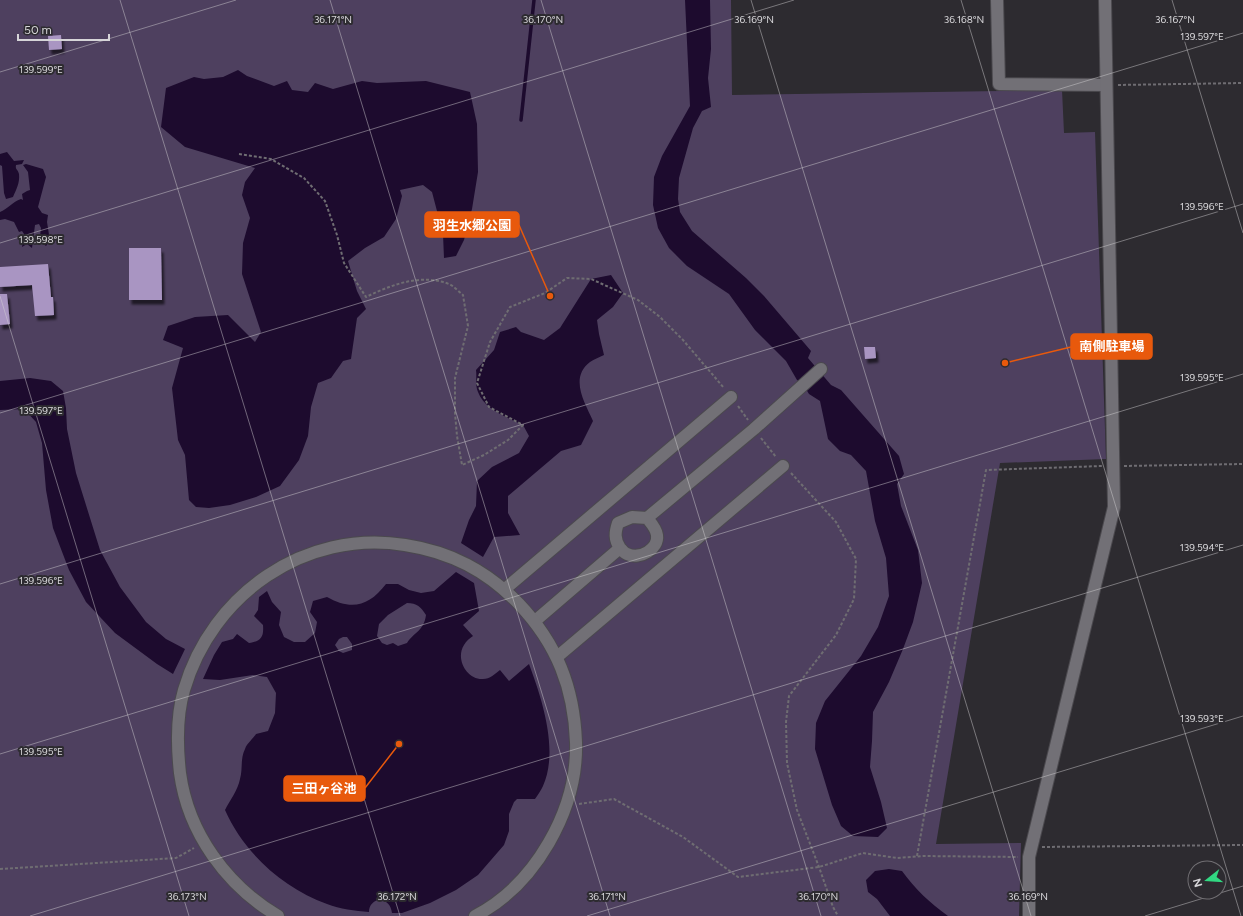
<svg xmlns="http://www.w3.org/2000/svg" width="1243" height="916" font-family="Figtree,'Noto Sans JP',sans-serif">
	<defs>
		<filter id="shadow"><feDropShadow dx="2.5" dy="4.5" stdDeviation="1" flood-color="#0009"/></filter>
	</defs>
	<rect width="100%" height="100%" fill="#2d2b30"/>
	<path fill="#4e405f" d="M0,0H731L732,95L1062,90L1064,133L1095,132L1106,459L1000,463L936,844L1021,843L1019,916H0Z"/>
	<g fill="#1d0b2e" fill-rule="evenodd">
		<path d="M685,0H710L711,49L708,78L711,107L702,111L693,128L679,178L678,199L680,212L692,231L746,278L764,296L811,351L808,358L831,385L841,390L899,456L904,474L897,484L901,506L918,550L922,583L913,622L903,649L889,682L873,712L872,741L870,767L881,802L887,828L878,837L853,836L841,826L832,805L815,749L816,723L825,701L861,656L878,627L889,596L886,558L875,521L866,471L851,455L840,451L828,439L820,401L809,394L803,384L797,380L786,361L755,330L729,294L687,266L669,248L658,228L653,205L654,177L662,156L690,106Z"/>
		<path d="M238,70L247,76L274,86L287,81L292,90L308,92L315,83L333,89L362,81L377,83L426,81L470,92L477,124L478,172L472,209L464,240L456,256L444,258L443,234L432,192L423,185L400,190L402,196L396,219L384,237L365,248L348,261L357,291L366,309L357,318L351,359L343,361L331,378L318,383L311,407L308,436L299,460L280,486L256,497L230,505L209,508L196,507L189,500L185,455L178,440L172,388L183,348L163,340L168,326L195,317L228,315L255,342L261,332L242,274L243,243L250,218L242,195L245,182L255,168L185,147L161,127L166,88L194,77L204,79L223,77Z"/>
		<path d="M7,152L14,161L24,160L22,164L16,165C15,170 18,169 19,174C20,183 16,190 13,197L6,199L4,193L2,166L0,165V154Z"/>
		<path d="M26,164L43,169L46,177L38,207L42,213L48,215L47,222L50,241L46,246L42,243L40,236L41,228L39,224L35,225L32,248L27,244L22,247L24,234L22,231L19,232L14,222L5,219L0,220V212C9,208 12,202 21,199L23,200L22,194L27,191L30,190L28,172L23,165Z"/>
		<path d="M611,275L623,293L613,307L597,320L599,334L604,355C600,357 594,359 590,362C569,378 585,403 593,421L581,445L561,451L508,496V513L520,535L494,537L483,557L461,543L469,520L476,506L477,481L492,467L519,453L529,436L523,425C508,418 484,409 478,392C475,386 477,376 476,370L494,350L500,332L516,327L521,332L544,340L560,328L591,279Z"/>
		<path d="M30,378L51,381L63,391L66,408L67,429L76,473L100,550L120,587L146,622L166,639L185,649L173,674L157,664L115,633L86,602L69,570L53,528L46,490L42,443L36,422L24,409L0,410V381Z"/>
		<path d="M456,572L474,583L479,611L463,625L473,636C470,638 466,641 464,645C455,659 467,680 483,679C490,679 495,674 500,670L509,681L529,664C542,699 559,750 543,786C541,790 538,795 535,799H517L514,802L509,814V831L504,845L478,875L456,890L430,903L402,913H392C391,905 387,901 379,899C373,902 369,905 369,912C355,911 340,909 327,904C283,888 244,853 225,810C230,800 238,790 240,779C243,769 240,759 245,749C247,743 253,739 256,734L268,731L275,713L276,693L267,677L253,675L220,680L203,679L214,655L222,642L233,639L237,634L249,643C261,641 264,637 263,625L254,616L258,610L259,597L267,591L272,602L281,612L279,625L284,637L294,642H305L315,633L317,622L310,612L313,601L327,597C352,611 369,606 386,584H398L409,590L421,593L434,591ZM407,603C417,603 421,607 426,615C424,631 414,632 407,643L398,646L393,643L387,645L382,643L377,636L379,624L388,615ZM343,637H347L352,644V650L343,653L339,651L335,645L339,639Z"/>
		<path d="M889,869L902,871C915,889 930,903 948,916H890L877,899L868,892L866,880L875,871Z"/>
	</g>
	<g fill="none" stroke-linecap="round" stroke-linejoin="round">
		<path stroke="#1d0b2e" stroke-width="3.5" d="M521,120L534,0"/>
	</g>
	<g fill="#a995c2" filter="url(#shadow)">
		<path d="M61,35L62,49L49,50L48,36Z"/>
		<path d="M129,248H161L162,300H129Z"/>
		<path d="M48,264L51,297H53L54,315L35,316L32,285L0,287V267Z"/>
		<path d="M0,294H7L10,324L0,325Z"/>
		<path d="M864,347H875L876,358L865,359Z"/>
	</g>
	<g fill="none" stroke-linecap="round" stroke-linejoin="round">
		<g stroke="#4b494e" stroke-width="14">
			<g id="minor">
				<path d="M997,0L999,84L1106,85"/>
				<path d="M647,518L754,429L821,369"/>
				<path d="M505,589L731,397"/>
				<path d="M535,621L620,548C622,550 624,553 627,554C640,560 659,549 657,535C656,528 651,523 647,518L632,517L618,523C615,532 614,539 620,548"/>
				<path d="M557,657L783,466"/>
				<path d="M278,916C227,886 188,833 180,773C177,746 176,717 184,690C212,594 305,529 405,545C451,552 487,571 519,604C557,644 574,688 576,742C578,810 535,885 475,916"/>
				<path d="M1029,916V857L1114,507L1105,0"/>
			</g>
		</g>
		<g stroke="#6f6d72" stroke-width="2" stroke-dasharray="3 2" stroke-linecap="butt">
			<path d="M1118,85L1243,83"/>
			<path d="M239,154L271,159L304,178L325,201L337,235L344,263L366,297C391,285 421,273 449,284C454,286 459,292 463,295L468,326L455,378V413L457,436L462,465L484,455L508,440L523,425L489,407L477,383L490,342L510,307L545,293L567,278L591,279L638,300L660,317L683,340L724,388"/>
			<path d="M738,406L748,420"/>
			<path d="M761,438L776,457"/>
			<path d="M1124,466L1243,464"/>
			<path d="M791,473L836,522L856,559L854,599L836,635L789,696L786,722L787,763L797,810L819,867L833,907L838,916"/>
			<path d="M579,804L614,799L683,837L738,877L819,867L863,853L897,858L923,856L1018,857"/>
			<path d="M1042,847L1243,845"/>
			<path d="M917,856L986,470L1102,466"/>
			<path d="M0,869L176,858L194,848"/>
		</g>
		<use href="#minor" stroke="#727076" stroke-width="12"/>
	</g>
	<path fill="none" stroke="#d6d5d8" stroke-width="1" stroke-opacity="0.45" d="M120,0L400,916M330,0L610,916M541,0L821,916M751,0L1031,916M961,0L1241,916M1172,0L1243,233M0,72L236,0M0,243L794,0M0,296L189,916M0,413L1243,33M0,584L1243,204M0,754L1243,374M30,916L1243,545M587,916L1243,716M1145,916L1243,886"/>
	<g font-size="10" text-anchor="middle" fill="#d6d5d8" stroke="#2d2b30" stroke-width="4" stroke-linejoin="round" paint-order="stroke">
		<text x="333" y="23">36.171°N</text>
		<text x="543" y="23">36.170°N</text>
		<text x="754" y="23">36.169°N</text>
		<text x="964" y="23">36.168°N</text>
		<text x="1175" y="23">36.167°N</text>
		<text x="1202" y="40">139.597°E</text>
		<text x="41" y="73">139.599°E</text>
		<text x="1202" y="210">139.596°E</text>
		<text x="41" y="243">139.598°E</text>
		<text x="1202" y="381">139.595°E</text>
		<text x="41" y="414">139.597°E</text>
		<text x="1202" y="551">139.594°E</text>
		<text x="41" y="584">139.596°E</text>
		<text x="1202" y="722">139.593°E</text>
		<text x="41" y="755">139.595°E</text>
		<text x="187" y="900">36.173°N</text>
		<text x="397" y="900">36.172°N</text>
		<text x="607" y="900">36.171°N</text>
		<text x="818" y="900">36.170°N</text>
		<text x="1028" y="900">36.169°N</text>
	</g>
	<path fill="none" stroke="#e8590c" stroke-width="1.5" d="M550 296L519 225M1005 363L1071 347M399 744L365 788"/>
	<g fill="#e8590c" stroke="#2d2b30" stroke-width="1.5">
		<circle cx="550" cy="296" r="4"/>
		<circle cx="1005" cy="363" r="4"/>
		<circle cx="399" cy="744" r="4"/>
	</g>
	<g fill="#e8590c" stroke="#e8590c" stroke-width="1.5">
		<rect x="425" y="212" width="94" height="25" rx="4"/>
		<rect x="1071" y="334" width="81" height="25" rx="4"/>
		<rect x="284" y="776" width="81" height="25" rx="4"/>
	</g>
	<g font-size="13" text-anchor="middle" font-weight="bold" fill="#fff">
		<text x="472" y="230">羽生水郷公園</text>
		<text x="1112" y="351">南側駐車場</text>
		<text x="324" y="793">三田ヶ谷池</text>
	</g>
	<g transform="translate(1207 880) rotate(253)"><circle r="19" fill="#2d2b30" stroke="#716f73"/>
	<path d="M0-3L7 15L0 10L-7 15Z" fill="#31d882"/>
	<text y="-6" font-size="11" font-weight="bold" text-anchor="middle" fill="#d6d5d8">N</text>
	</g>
	<path d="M18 34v6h91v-6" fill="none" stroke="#d6d5d8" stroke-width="2"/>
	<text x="24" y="34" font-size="12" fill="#d6d5d8" stroke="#2d2b30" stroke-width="3" paint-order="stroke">50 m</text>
</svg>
